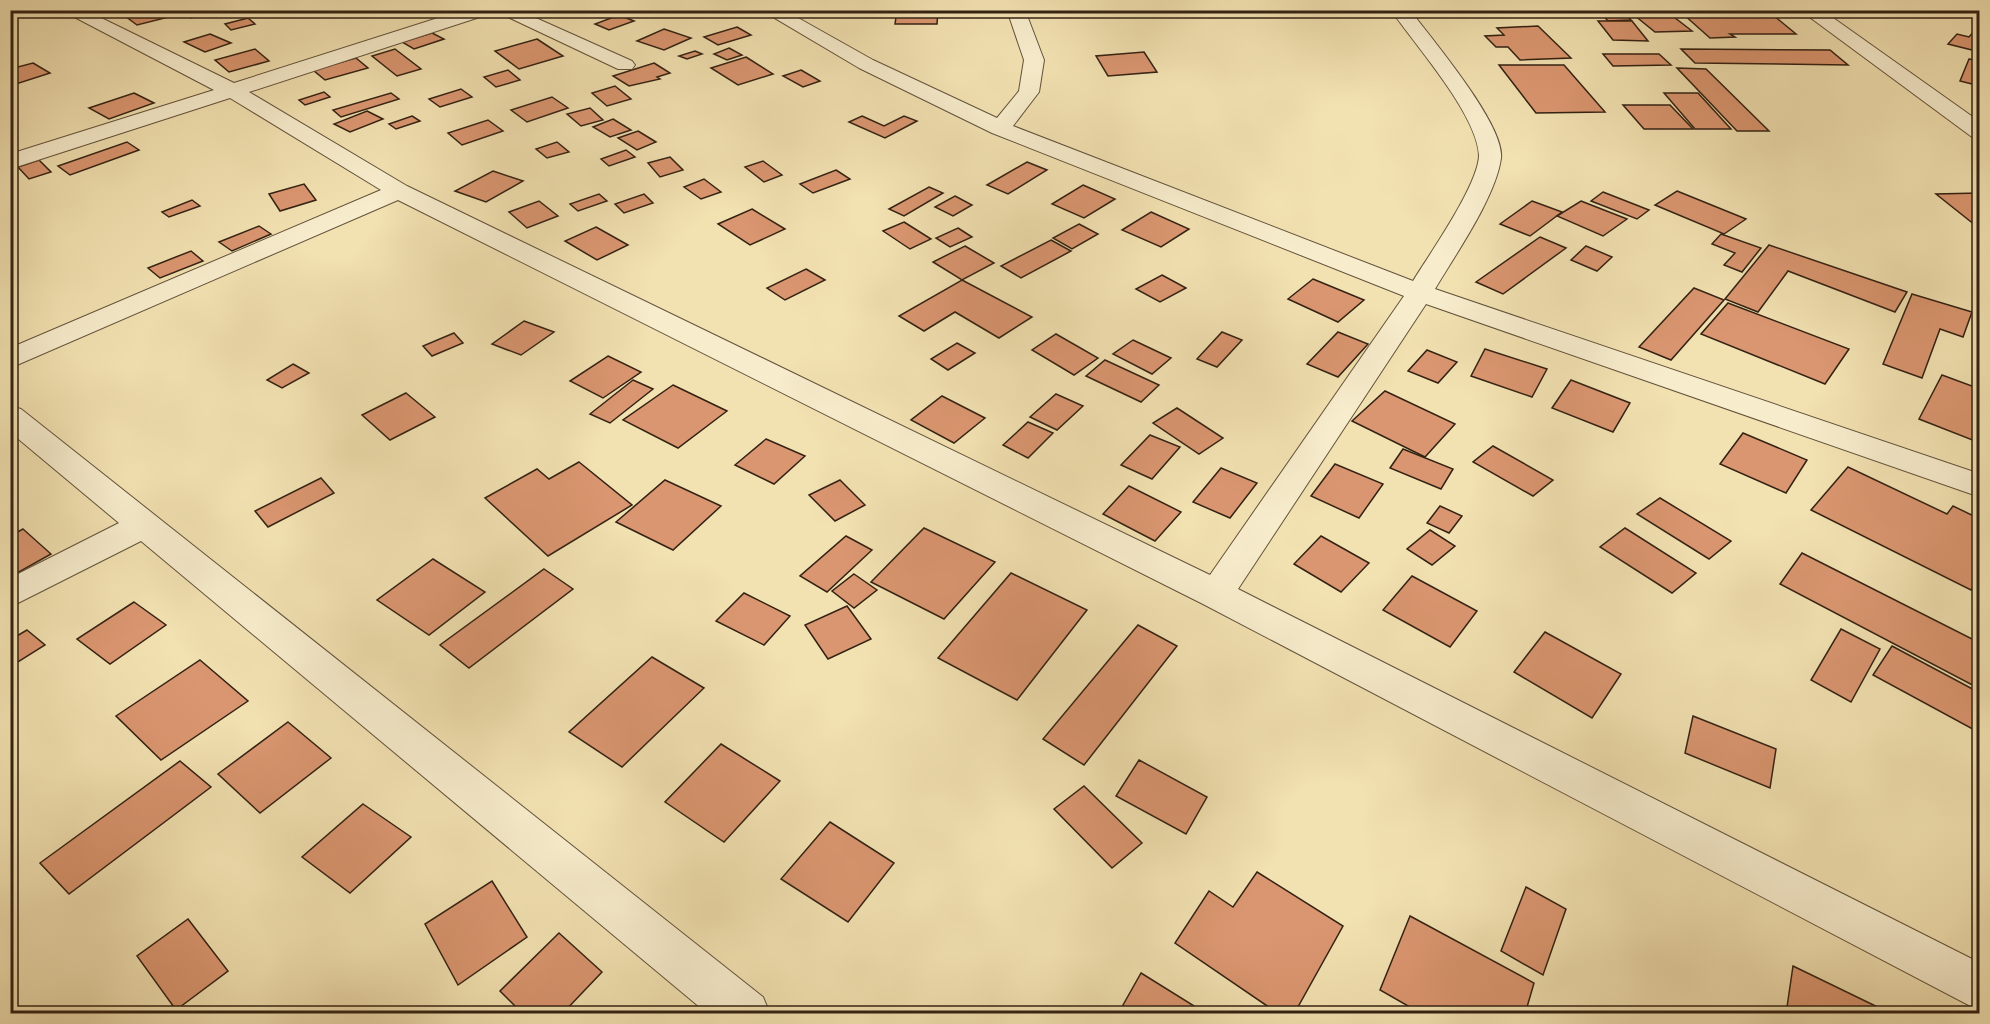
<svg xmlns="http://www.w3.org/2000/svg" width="1990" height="1024" font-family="Vollkorn,serif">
	<rect width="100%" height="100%" fill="#f2e1b1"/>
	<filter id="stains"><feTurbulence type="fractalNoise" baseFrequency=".00333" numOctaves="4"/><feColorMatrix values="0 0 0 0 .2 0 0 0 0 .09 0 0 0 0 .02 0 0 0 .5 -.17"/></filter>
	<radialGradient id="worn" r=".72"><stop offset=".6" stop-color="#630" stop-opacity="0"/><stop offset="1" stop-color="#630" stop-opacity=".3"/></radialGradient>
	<g fill="#da9670" stroke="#332213" stroke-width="1.5">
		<path d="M145,10H171L177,15L137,25L125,16Z"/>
		<path d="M186,10H222L191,18Z"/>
		<path d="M897,10H938L937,24H895Z"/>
		<path d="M1598,10H1621L1631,20L1608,21Z"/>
		<path d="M1705,13L1708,16L1773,15L1796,34H1730L1735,37L1710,38L1683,14Z"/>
		<path d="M1670,14L1692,31L1655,32L1634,15Z"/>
		<path d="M619,15L634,21L609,30L595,24Z"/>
		<path d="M248,18L255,24L231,30L225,24Z"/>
		<path d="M1598,21H1632L1648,41L1613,40Z"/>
		<path d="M1538,26L1571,58L1520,60L1508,47H1496L1485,36L1504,35L1497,28Z"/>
		<path d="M737,27L751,35L718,45L704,37Z"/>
		<path d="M664,29L691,38L664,50L637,41Z"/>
		<path d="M1976,29L1980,30V52L1948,44L1957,34L1969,37Z"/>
		<path d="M432,33L444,39L414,49L402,42Z"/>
		<path d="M210,34L231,43L205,52L184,42Z"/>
		<path d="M537,39L563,56L519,69L495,51Z"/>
		<path d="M729,48L742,55L727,60L714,54Z"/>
		<path d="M255,49L269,61L229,72L215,60Z"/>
		<path d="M395,49L421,69L397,76L372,56Z"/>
		<path d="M1681,49L1830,50L1848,65L1695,63Z"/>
		<path d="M695,51L702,54L687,59L679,56Z"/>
		<path d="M1144,52L1157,72L1108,76L1096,56Z"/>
		<path d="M1603,54H1659L1671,65L1613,66Z"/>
		<path d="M746,57L773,74L738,85L711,68Z"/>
		<path d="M356,58L368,68L325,80L313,70Z"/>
		<path d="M1969,59L1980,61V86L1960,81Z"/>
		<path d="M33,63L50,73L16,84L10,80V69Z"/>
		<path d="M654,63L670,73L657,77L660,79L629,86L613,76Z"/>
		<path d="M1499,65H1564L1605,112L1536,113Z"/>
		<path d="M1677,68L1706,69L1769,131H1737Z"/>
		<path d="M508,70L520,80L496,87L484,77Z"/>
		<path d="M801,70L820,81L803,87L783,76Z"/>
		<path d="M615,86L631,99L607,106L592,93Z"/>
		<path d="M461,89L472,97L440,107L429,99Z"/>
		<path d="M324,92L330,97L305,105L299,100Z"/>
		<path d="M134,93L154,103L109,119L89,108Z"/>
		<path d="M391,93L399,99L341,117L333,110Z"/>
		<path d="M1664,93H1698L1731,129H1695Z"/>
		<path d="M552,97L568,108L527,122L511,110Z"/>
		<path d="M1623,105H1670L1693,129H1644Z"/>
		<path d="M590,108L603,120L581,126L567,114Z"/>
		<path d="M367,111L383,119L350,132L334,124Z"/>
		<path d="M412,116L420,121L396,129L389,124Z"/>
		<path d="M862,116L884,126L904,116L917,121L885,138L849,122Z"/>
		<path d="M613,119L631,130L610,137L593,127Z"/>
		<path d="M488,120L503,131L462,145L448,133Z"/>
		<path d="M638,131L656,142L637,150L618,138Z"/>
		<path d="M127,142L139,150L70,175L58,166Z"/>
		<path d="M557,142L569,152L547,158L536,149Z"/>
		<path d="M626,150L635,157L609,166L601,159Z"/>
		<path d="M670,157L683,170L660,177L648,163Z"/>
		<path d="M39,160L51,172L29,179L18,167Z"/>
		<path d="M763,161L782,175L764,182L745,167Z"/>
		<path d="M1027,162L1047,170L1008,194L987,185Z"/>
		<path d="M836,170L850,179L813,193L800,184Z"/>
		<path d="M493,171L523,181L486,202L455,191Z"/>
		<path d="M704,179L721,192L701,199L684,187Z"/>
		<path d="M304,184L316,200L280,211L269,194Z"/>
		<path d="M1083,185L1115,199L1084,218L1052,204Z"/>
		<path d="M929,187L943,193L904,216L889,209Z"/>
		<path d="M1677,191L1746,219L1724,234L1655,205Z"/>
		<path d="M1603,192L1649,210L1637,219L1591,201Z"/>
		<path d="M1980,193V229L1936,194Z"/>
		<path d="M599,194L607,201L578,211L570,204Z"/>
		<path d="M644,194L653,203L624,213L615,204Z"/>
		<path d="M955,196L972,205L953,216L935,207Z"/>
		<path d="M192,200L200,206L169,217L162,212Z"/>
		<path d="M539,201L558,216L527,228L509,212Z"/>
		<path d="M1532,201L1562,212L1530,236L1500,224Z"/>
		<path d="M1581,201L1627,219L1603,236L1557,216Z"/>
		<path d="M752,209L785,229L750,245L718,224Z"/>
		<path d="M1151,212L1189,229L1161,247L1122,230Z"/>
		<path d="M904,222L931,239L910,249L883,231Z"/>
		<path d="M1079,224L1098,234L1072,249L1053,238Z"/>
		<path d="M259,226L271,234L232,251L219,242Z"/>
		<path d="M596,227L628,245L597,260L565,241Z"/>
		<path d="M958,228L972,237L950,247L936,238Z"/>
		<path d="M1721,234L1761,248L1742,272L1724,265L1735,253L1712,244Z"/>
		<path d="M1540,237L1566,248L1503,294L1476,282Z"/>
		<path d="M1051,240L1071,251L1021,278L1001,266Z"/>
		<path d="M1769,245L1907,292L1895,312L1788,271L1758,312L1725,299Z"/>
		<path d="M965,246L994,263L962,280L933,262Z"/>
		<path d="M1586,246L1612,257L1597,271L1571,260Z"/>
		<path d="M191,251L203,261L160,278L148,268Z"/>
		<path d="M806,269L825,280L785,300L767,288Z"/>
		<path d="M1162,275L1186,288L1160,302L1136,289Z"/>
		<path d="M1313,279L1364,300L1338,322L1288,299Z"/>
		<path d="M962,280L1032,317L999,338L955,312L924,331L899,316Z"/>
		<path d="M1694,288L1724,300L1671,360L1639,347Z"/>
		<path d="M1912,294L1972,312L1963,337L1940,329L1922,378L1883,364Z"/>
		<path d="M1728,303L1849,349L1825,384L1701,334Z"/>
		<path d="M524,321L554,332L521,355L492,344Z"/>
		<path d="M1222,332L1242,340L1217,367L1197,359Z"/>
		<path d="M1338,332L1368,344L1338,377L1307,364Z"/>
		<path d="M454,333L463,343L432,356L423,346Z"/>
		<path d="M1056,334L1098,358L1074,375L1032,350Z"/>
		<path d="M1133,340L1171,358L1152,374L1113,354Z"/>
		<path d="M957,343L975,353L948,370L931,359Z"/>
		<path d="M1485,349L1547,369L1532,397L1471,376Z"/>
		<path d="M1427,350L1457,362L1438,383L1408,371Z"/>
		<path d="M608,356L641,372L603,398L570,381Z"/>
		<path d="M1105,360L1159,385L1141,402L1086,376Z"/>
		<path d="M293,364L309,373L282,388L267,380Z"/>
		<path d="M1942,375L1980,389V443L1919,419Z"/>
		<path d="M633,380L653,389L610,423L590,414Z"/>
		<path d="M1571,380L1630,403L1613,432L1552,408Z"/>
		<path d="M673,385L727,411L678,448L623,420Z"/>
		<path d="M1385,391L1455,424L1425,457L1352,421Z"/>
		<path d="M406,393L435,417L390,440L362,415Z"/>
		<path d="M1056,394L1083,406L1057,430L1030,417Z"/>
		<path d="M942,396L985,418L954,443L911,420Z"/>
		<path d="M1177,408L1223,438L1199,454L1153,423Z"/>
		<path d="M1028,422L1053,433L1028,458L1003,445Z"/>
		<path d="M1743,433L1807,460L1786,493L1720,464Z"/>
		<path d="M1150,435L1180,447L1152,479L1121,465Z"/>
		<path d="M766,439L805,456L774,484L735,465Z"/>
		<path d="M1493,446L1553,480L1533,496L1473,462Z"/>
		<path d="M1403,449L1453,469L1441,489L1390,468Z"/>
		<path d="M579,462L632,505L548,556L485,498L537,469L549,479Z"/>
		<path d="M1335,464L1383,484L1359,518L1311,496Z"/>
		<path d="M1848,467L1947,514L1953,506L1980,519V577L1971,590L1811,510Z"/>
		<path d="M1221,468L1257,483L1230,518L1193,502Z"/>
		<path d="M321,478L334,493L268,527L255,511Z"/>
		<path d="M665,480L721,506L673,550L616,522Z"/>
		<path d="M840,480L865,505L835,521L809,495Z"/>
		<path d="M1129,486L1181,512L1155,541L1103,514Z"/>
		<path d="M1660,498L1731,541L1709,559L1637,514Z"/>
		<path d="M1440,506L1462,516L1449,533L1427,523Z"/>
		<path d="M924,528L995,562L944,619L871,582Z"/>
		<path d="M1625,528L1696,573L1672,593L1600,547Z"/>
		<path d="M23,529L51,554L10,577V536Z"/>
		<path d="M1430,530L1455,546L1432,565L1407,549Z"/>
		<path d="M846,536L872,550L827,592L800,576Z"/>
		<path d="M1321,536L1369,563L1341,592L1294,564Z"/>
		<path d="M1802,553L1980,643V689L1780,584Z"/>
		<path d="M433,559L485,592L429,635L377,600Z"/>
		<path d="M544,569L573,589L469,668L440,645Z"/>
		<path d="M1011,573L1087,610L1017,700L938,658Z"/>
		<path d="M854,574L877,590L854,608L832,591Z"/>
		<path d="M1412,576L1477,611L1450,647L1383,610Z"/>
		<path d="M744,593L790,616L764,645L716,621Z"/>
		<path d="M134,602L166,625L110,664L77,639Z"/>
		<path d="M847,606L871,639L828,659L805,625Z"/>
		<path d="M1138,625L1177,646L1084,765L1043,739Z"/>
		<path d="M1841,629L1880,649L1851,702L1811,680Z"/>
		<path d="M27,630L45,645L10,667V640Z"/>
		<path d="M1545,632L1621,674L1592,718L1514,672Z"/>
		<path d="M1892,646L1980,693V733L1873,675Z"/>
		<path d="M652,657L704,688L622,767L569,732Z"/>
		<path d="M200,660L248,701L161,760L116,716Z"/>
		<path d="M1693,716L1776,749L1770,788L1685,753Z"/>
		<path d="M288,722L331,758L260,813L218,774Z"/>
		<path d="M721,744L780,781L724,842L665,802Z"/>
		<path d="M1139,760L1207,797L1186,834L1116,796Z"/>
		<path d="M180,761L211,787L69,894L40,863Z"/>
		<path d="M1084,786L1142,843L1112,868L1054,809Z"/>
		<path d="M363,804L411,837L350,893L302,857Z"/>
		<path d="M830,822L894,863L848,922L781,879Z"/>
		<path d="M1257,872L1343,926L1294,1014H1279L1175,943L1209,891L1233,907Z"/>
		<path d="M492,881L527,937L458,985L425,924Z"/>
		<path d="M1526,887L1566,909L1543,975L1501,951Z"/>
		<path d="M1410,916L1534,983L1525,1014H1422L1380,990Z"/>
		<path d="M188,919L228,971L176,1010L137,956Z"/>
		<path d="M559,933L602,972L562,1014H523L500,991Z"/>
		<path d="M1793,966L1892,1014H1786Z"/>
		<path d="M1141,973L1207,1014H1118Z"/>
	</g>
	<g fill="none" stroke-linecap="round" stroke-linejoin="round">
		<g stroke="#63523a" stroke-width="2">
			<g id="street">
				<path d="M61,10H85L234,83L463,10H492L489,14L249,92L407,186L1210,575L1404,296L992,133L859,68L761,10H784L873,60L997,118L1019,91L1024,60L1007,10H1025L1044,60L1039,92L1013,126L1413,281C1429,255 1479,184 1479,155C1477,114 1415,45 1391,10H1410C1431,38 1505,125 1501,158C1496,197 1455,255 1435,289L1980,474V497L1426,304L1238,589L1980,963V1011L1203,604L398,200L10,368V348L381,190L230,98L10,169V154L214,90Z"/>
				<path d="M493,10H518L632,61L635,65L632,69H618Z"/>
				<path d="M1800,10H1822L1980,122V138L1972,137Z"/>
				<path d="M1965,10H1980V17Z"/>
				<path d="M10,406L21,409L763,997L770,1014H708L141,541L10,607V578L119,523L10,432Z"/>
			</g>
		</g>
		<use href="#street" fill="#f7eccc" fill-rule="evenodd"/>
	</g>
	<rect width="1990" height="1024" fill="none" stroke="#f2e1b1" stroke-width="36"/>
	<rect x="12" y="12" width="1966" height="1000" fill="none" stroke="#332213" stroke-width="3"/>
	<rect x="18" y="18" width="1954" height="988" fill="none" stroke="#332213" stroke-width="1.5"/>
	<rect width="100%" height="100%" filter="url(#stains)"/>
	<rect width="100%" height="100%" fill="url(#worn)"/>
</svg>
